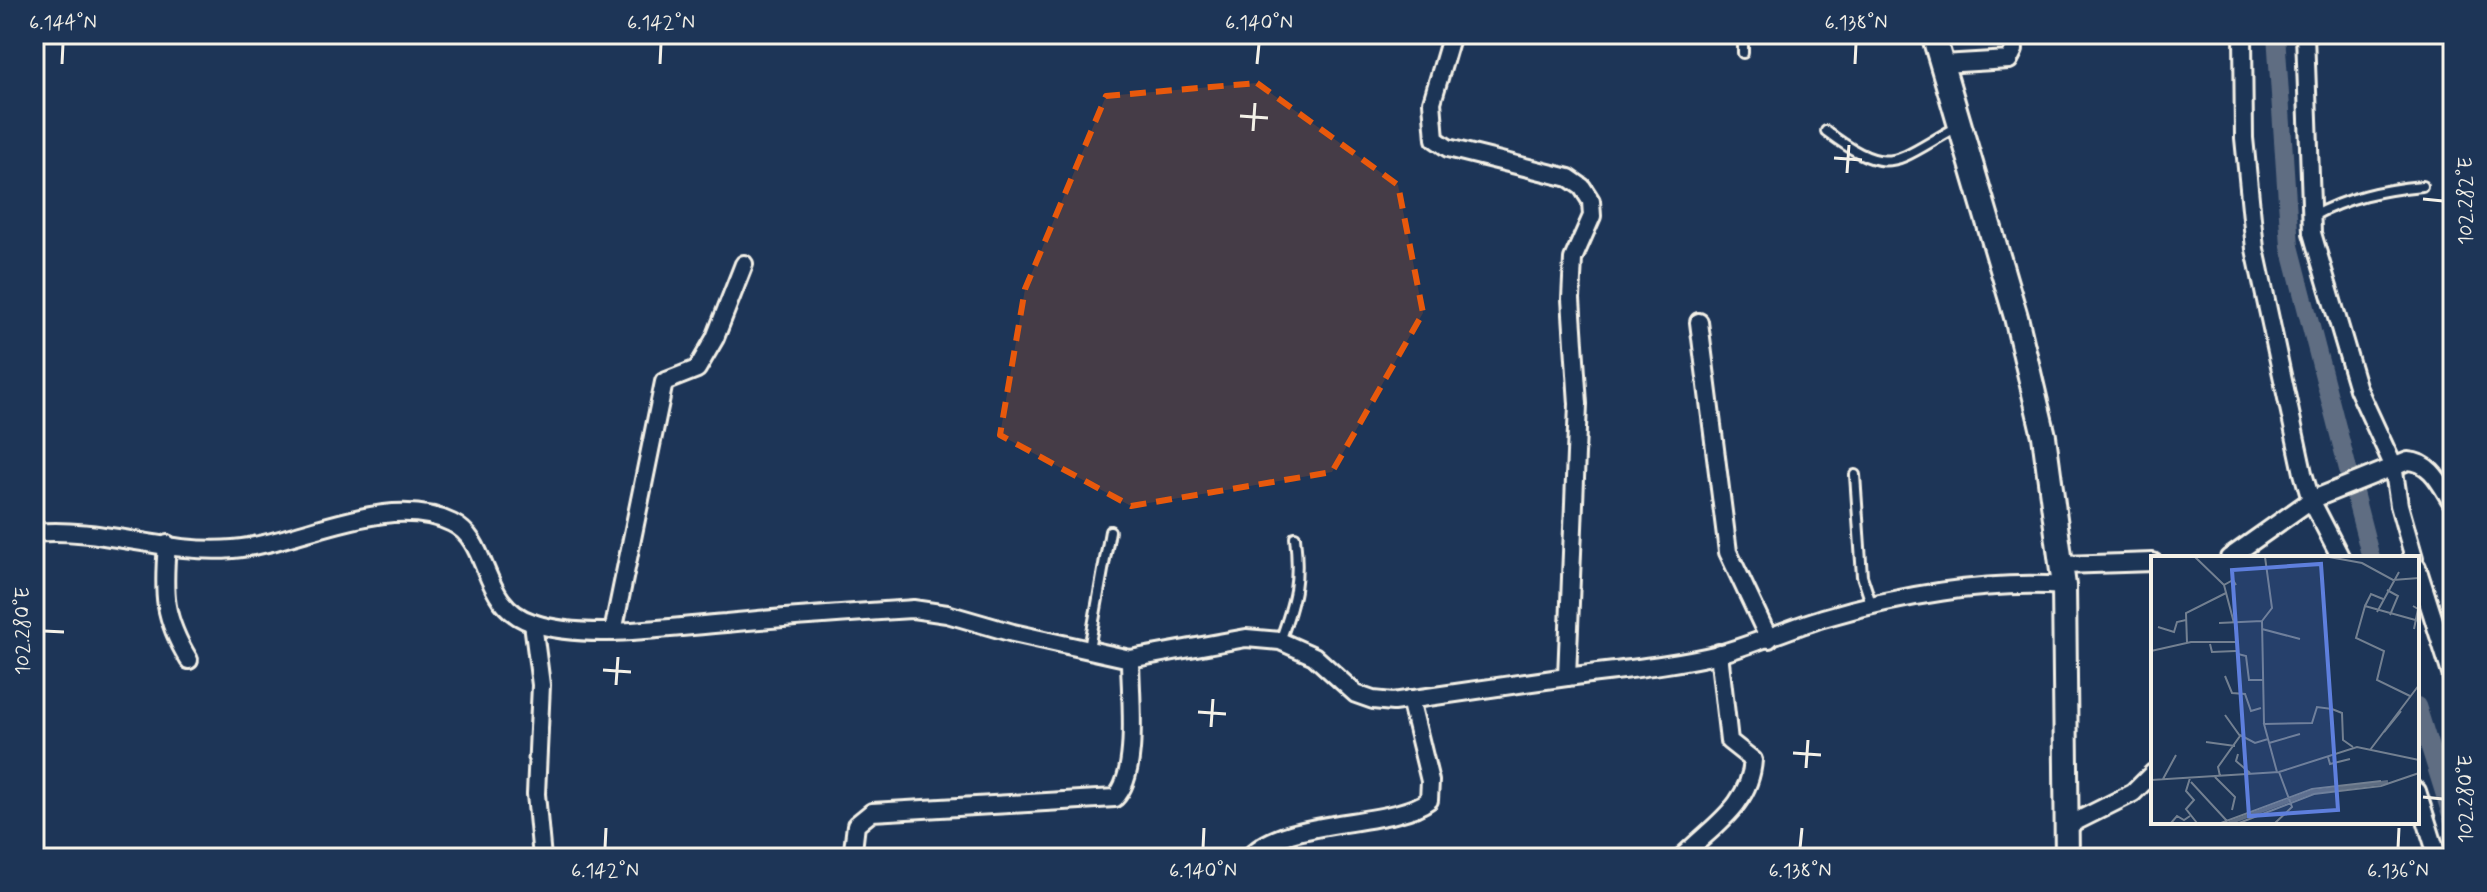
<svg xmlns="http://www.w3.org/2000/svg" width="2487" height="892" font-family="Mynerve,sans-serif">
	<rect width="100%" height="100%" fill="#1d3557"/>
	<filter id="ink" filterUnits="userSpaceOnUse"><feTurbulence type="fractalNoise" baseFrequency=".0125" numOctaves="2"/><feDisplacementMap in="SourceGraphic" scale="16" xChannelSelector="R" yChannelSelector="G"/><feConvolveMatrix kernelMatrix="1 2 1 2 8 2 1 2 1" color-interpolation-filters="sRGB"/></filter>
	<g filter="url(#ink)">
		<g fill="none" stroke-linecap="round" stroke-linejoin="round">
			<g stroke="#5e6d82" stroke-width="18">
				<path d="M2276,34L2290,246L2371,558"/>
				<path d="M2417,706L2453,821"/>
			</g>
			<g stroke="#f4f1e8" stroke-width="14">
				<g id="lane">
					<path d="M1743,34V53"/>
					<path d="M1826,131C1891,180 1894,161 1959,126"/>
					<path d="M2311,217C2347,197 2381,190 2422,186"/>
					<path d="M1855,475L1862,576L1872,606"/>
					<path d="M1280,641C1295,600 1300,581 1295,537"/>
					<path d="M1089,649L1110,531"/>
				</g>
			</g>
			<g stroke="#f4f1e8" stroke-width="22">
				<g id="street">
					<path d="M1452,34L1432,102L1435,139L1448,148L1569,178L1582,187L1591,201L1592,216L1573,259L1571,299L1578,404L1567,677C1618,670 1669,666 1719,654C1755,644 1787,629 1823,618C1897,596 1987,580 2064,586"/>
					<path d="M2243,34L2244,138L2255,249L2303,473L2311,500L2341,558"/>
					<path d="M2305,34L2312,233L2358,389L2393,465L2399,505L2414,558"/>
					<path d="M1942,64L2009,60L2014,50L2013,34"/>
					<path d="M1699,322L1728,552L1769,639"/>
					<path d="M34,533C100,526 167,555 233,549C298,544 387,491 452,523C492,542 479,606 533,623C586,641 670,627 726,623C788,617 851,613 913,609L947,614L1013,633L1130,659L1246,638L1280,641L1314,656L1356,694L1373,700L1393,702L1567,677"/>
					<path d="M167,544C163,594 163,617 189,660"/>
					<path d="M2229,558L2311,500L2408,461C2432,462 2441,486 2453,504"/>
					<path d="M2063,565L2153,562"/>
					<path d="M2417,567L2453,680"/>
					<path d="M533,623L541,685L536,794L542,858"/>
					<path d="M613,632L664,382L697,369L715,338L744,264"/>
					<path d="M2417,791L2438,858"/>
					<path d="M2067,826L2133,793L2153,773"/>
					<path d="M852,858L856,825L872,812L1115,798C1140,773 1130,695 1130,659"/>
					<path d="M1249,858C1281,817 1393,828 1429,800L1430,781L1410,699"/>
					<path d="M1681,858C1712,826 1750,806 1753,760L1729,741L1719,653"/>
				</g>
			</g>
			<g stroke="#f4f1e8" stroke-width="28">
				<path id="secondary" d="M1933,34L2016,317L2044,436L2064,586L2067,858"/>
			</g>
			<use href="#lane" stroke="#1d3557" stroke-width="8"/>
			<use href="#street" stroke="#1d3557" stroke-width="16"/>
			<use href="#secondary" stroke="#1d3557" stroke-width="22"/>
		</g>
	</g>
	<path fill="#e8590c" fill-opacity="0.2" stroke="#e8590c" stroke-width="6" stroke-dasharray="16 10" stroke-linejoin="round" d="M1257,83L1398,185L1423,313L1332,472L1131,506L1000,435L1025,289L1106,96Z"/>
	<path fill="none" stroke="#f4f1e8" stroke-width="3" d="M62,64L63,44M660,64L661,44M1257,64L1259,44M1855,64L1856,44M1240,116L1268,118M1253,131L1255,103M1834,158L1862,160M1847,173L1849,145M2423,199L2443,201M44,631L64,632M603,670L631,672M616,685L618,657M1198,712L1226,714M1211,727L1213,699M1793,753L1821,755M1806,768L1808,740M2423,797L2443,799M605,848L606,828M1203,848L1204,828M1800,848L1802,828M2398,848L2399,828"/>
	<g transform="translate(2151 556)">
		<rect width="268" height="268" fill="#1d3557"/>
		<path fill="none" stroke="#5e6d82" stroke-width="4" d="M78,267L161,236L237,226"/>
		<path fill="none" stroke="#738091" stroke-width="2" d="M44,1L73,29M178,1L211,7L242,24L268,22M236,34L247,40L239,59M214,50L220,38L232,43M262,50L267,53L263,73M226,56L248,16M68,67L111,65M83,67L73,29L82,24L85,29M85,68L87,98L95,100L98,124H112M7,71L23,76L26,66L35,64M111,73L149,83M36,87L35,57L75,37M59,88L61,96L85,95M0,95L40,86H86M74,120L81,137L94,138L100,155L110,152M259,140L226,124L233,95L205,82L214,50L268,65M113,168L111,65L121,52L114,1M233,176L250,155M89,179L104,187L117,183M55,186L84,190M118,187L149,178M219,194L268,129M87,198L85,205L99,217M177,201L179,208L199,203M126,216L113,168L161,167L166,151L181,153L191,157L192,184L202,191M69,220L67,211L89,180L74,159M64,221L84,241L81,254M39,222L35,235L43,244L35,253L46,267M12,223L25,199M0,224L128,216L206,191L268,204M40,226L76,265M20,267L26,260L33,264L39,260M70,267L161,233L230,225M88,267L163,238L230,230L268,217M124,267L141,251L128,216"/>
		<path fill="#5e7fdd" fill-opacity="0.15" stroke="#5e7fdd" stroke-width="4" d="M170,8L187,254L98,260L81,14Z"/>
		<rect width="268" height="268" fill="none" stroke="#f4f1e8" stroke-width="4"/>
	</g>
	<rect width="2487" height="892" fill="none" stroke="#1d3557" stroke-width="88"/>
	<rect x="44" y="44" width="2399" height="804" fill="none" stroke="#f4f1e8" stroke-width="3"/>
	<g font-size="20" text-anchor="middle" fill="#f4f1e8">
		<text x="63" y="29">6.144°N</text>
		<text x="661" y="29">6.142°N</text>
		<text x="1259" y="29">6.140°N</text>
		<text x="1856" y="29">6.138°N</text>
		<text transform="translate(2465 201) rotate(-90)" y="7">102.282°E</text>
		<text transform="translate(22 631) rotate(-90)" y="7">102.280°E</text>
		<text transform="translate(2465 799) rotate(-90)" y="7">102.280°E</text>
		<text x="605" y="877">6.142°N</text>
		<text x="1203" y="877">6.140°N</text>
		<text x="1800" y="877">6.138°N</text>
		<text x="2398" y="877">6.136°N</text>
	</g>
</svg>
